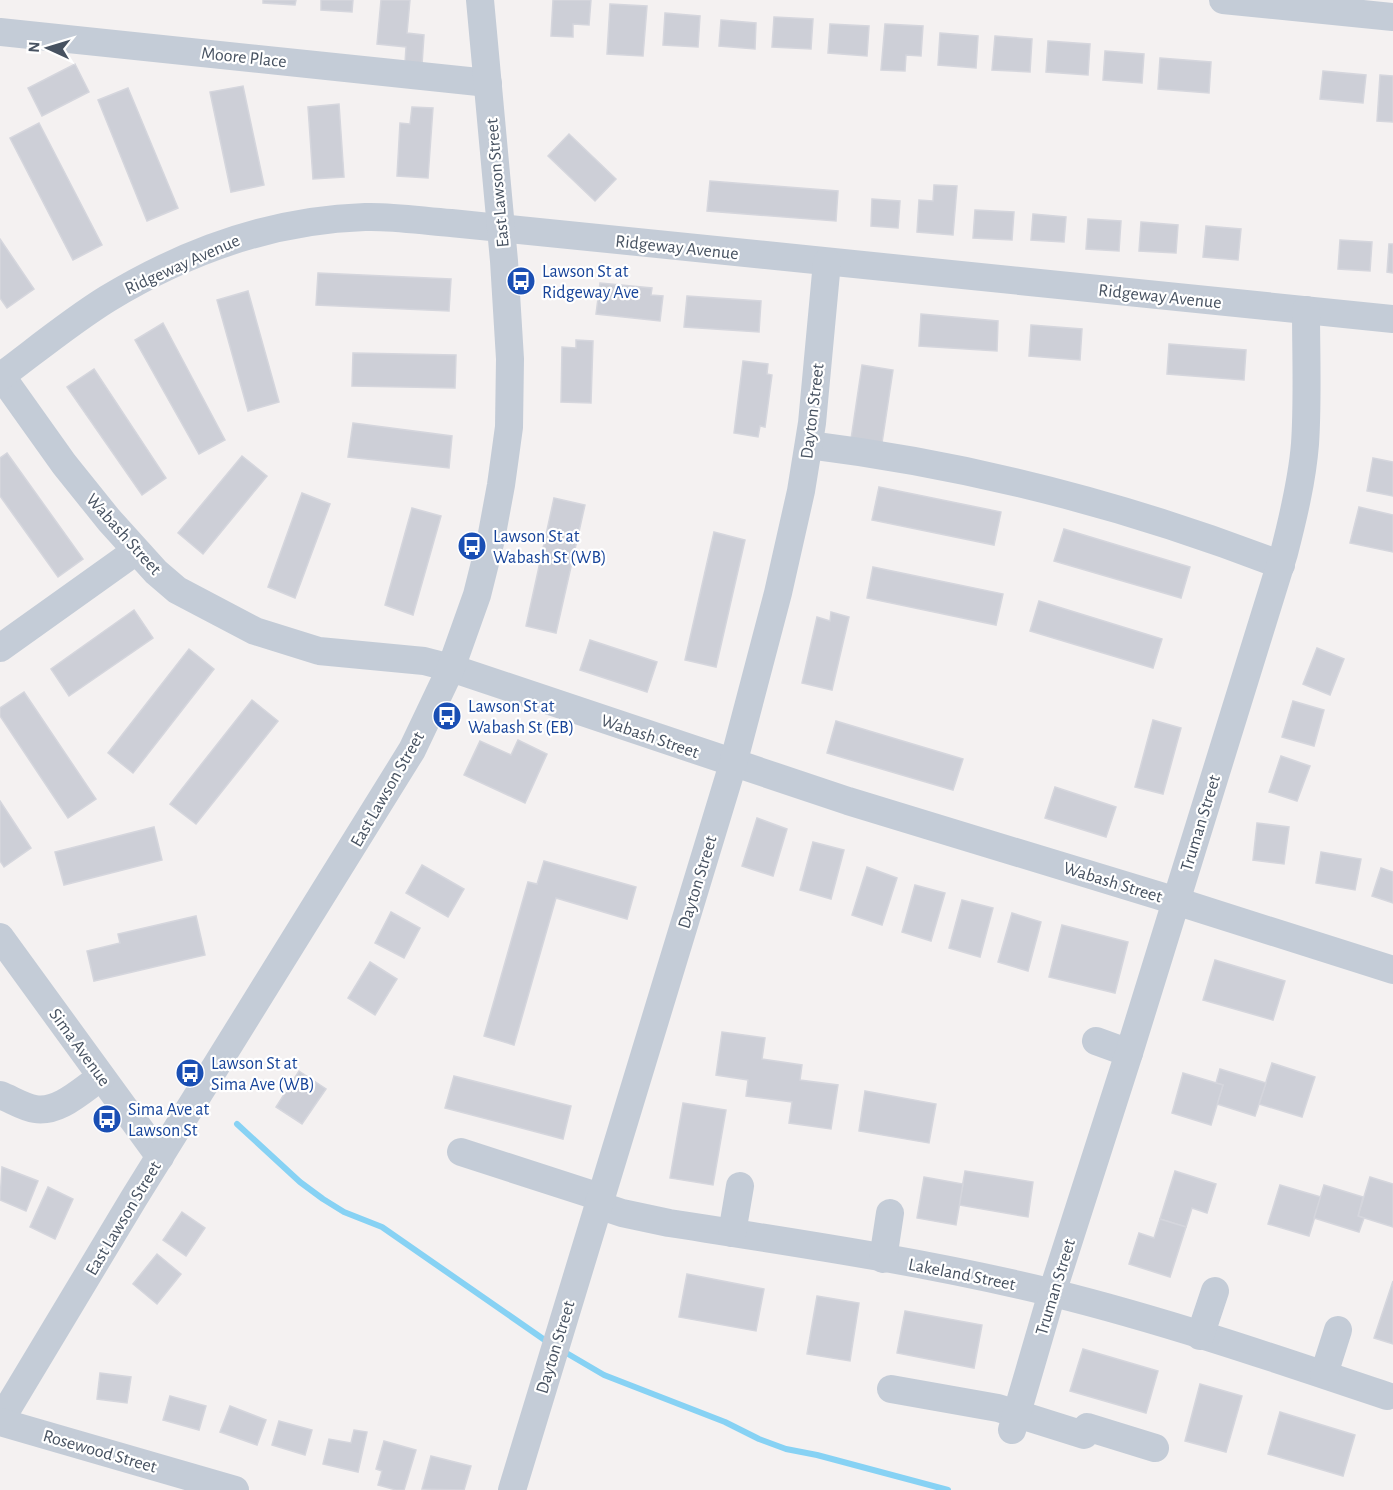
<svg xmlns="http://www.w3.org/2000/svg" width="1393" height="1490" font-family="'Alegreya Sans',sans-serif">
	<rect width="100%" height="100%" fill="#f4f1f1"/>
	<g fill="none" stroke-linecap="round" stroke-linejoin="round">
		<g stroke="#87d2f4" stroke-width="6">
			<path d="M237,1124L300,1182L323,1199L344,1212L382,1227L549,1343"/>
			<path d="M563,1351L604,1375L725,1422L759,1439L786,1449L817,1455L948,1490"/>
		</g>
	</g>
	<g fill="#cdcfd7" stroke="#d5d6dd" stroke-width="1.5">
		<path d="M263,0H296L295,5L263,3Z"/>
		<path d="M321,0H353L352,12L321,10Z"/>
		<path d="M381,0H410L407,33L424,35L422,65L405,63L406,47L377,44Z"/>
		<path d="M553,0H591L589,25L573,24V37L551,36Z"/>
		<path d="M610,4L647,6L643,56L607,54Z"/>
		<path d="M665,13L700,16L698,47L663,45Z"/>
		<path d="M774,17L813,19L811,49L772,47Z"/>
		<path d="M721,20L756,23L755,49L719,46Z"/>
		<path d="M830,24L869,26L867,56L828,53Z"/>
		<path d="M885,24L923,26L921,56L906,55L905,71L881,70Z"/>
		<path d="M940,33L978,36L976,68L938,65Z"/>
		<path d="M995,36L1032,39L1030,72L992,70Z"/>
		<path d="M1048,41L1090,44L1088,75L1046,72Z"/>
		<path d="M1105,51L1144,54L1142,83L1103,80Z"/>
		<path d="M1160,58L1211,62L1209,93L1158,89Z"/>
		<path d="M75,64L89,92L42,116L28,88Z"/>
		<path d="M1323,71L1366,75L1363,103L1320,99Z"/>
		<path d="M1380,75L1393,76V122L1377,121Z"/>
		<path d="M243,86L264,185L231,192L210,92Z"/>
		<path d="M128,88L178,208L147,221L98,100Z"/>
		<path d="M339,104L344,177L313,179L308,107Z"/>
		<path d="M412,107L433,108L428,178L397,176L400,123L410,124Z"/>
		<path d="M39,123L102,245L73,260L10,138Z"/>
		<path d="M569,134L616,179L595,201L548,156Z"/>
		<path d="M710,181L838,191L836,221L707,211Z"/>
		<path d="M934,185L957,186L953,235L917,232L919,200L933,201Z"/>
		<path d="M872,199L900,201L898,228L871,226Z"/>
		<path d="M975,210L1014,212L1012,240L973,238Z"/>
		<path d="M1033,214L1066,217L1064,242L1031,240Z"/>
		<path d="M1088,219L1121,221L1119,251L1086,249Z"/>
		<path d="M1141,222L1178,225L1176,253L1139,251Z"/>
		<path d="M1206,226L1241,229L1238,260L1203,257Z"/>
		<path d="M0,239L34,289L7,308L0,298Z"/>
		<path d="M1340,240L1372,242L1370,271L1338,269Z"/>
		<path d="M1389,244H1393V273L1387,272Z"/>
		<path d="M318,273L451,279L449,311L316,305Z"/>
		<path d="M600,283L652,288L651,295L663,296L660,321L596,314Z"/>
		<path d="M248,291L279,402L248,411L217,300Z"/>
		<path d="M687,296L761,301L759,332L684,327Z"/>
		<path d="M921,314L998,321L997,351L919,346Z"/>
		<path d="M163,323L225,440L199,454L135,340Z"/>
		<path d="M1031,325L1082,329L1080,360L1029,356Z"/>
		<path d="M576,340L593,341L591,403L561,402L562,347L576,348Z"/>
		<path d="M1169,344L1246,350L1244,380L1167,374Z"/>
		<path d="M353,353L456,355L455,388L352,386Z"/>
		<path d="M743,361L768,364L767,374L772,375L765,427L760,426L758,437L734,433Z"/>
		<path d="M862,365L893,370L882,443L851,439Z"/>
		<path d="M94,369L166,478L142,495L67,387Z"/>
		<path d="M353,423L452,436L449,468L348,457Z"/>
		<path d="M7,453L83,559L58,577L0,496V458Z"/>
		<path d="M242,456L267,476L203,554L178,533Z"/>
		<path d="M1373,458L1393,462V496L1367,491Z"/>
		<path d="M879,487L1001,512L994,545L872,520Z"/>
		<path d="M302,493L330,504L295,598L268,587Z"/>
		<path d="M554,498L585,505L556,633L526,626Z"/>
		<path d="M1359,507L1393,515V552L1350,543Z"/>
		<path d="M412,508L441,516L413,615L385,605Z"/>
		<path d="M1064,529L1190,567L1181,598L1054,561Z"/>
		<path d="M714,532L745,540L716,667L685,660Z"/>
		<path d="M873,567L1003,594L996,625L867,598Z"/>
		<path d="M1039,601L1162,639L1153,668L1030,631Z"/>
		<path d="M134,610L153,638L69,696L51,669Z"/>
		<path d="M831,612L849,617L832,690L802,683L817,617L830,621Z"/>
		<path d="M590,640L657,662L647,692L580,670Z"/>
		<path d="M1317,648L1344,659L1330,695L1303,684Z"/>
		<path d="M189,649L214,669L133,773L108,753Z"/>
		<path d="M24,692L96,799L68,818L0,716V708Z"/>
		<path d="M252,700L278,721L196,824L170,804Z"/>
		<path d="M1293,701L1324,710L1314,746L1282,737Z"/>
		<path d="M1153,720L1181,728L1163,794L1135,787Z"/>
		<path d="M836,721L963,759L953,790L827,753Z"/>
		<path d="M518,740L547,754L525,803L464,775L480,741L511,755Z"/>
		<path d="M1281,756L1310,766L1297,801L1269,792Z"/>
		<path d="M1055,787L1116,807L1106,837L1045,818Z"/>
		<path d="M0,801L31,848L4,867L0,861Z"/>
		<path d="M757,818L787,829L773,876L742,866Z"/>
		<path d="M1257,823L1289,827L1284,864L1253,860Z"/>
		<path d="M154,827L162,860L64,885L55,852Z"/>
		<path d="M813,842L844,850L831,899L800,890Z"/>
		<path d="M1321,852L1361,859L1355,890L1316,883Z"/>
		<path d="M544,861L636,887L627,919L556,898L514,1045L484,1036L528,882L537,884Z"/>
		<path d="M422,865L464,889L448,917L406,893Z"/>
		<path d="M867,867L897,878L882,925L852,915Z"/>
		<path d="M1381,868L1393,872V903L1372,896Z"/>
		<path d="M915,885L945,893L931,941L902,932Z"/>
		<path d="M962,900L993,908L980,957L949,948Z"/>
		<path d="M391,912L420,928L404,958L375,943Z"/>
		<path d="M1012,913L1041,922L1028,971L998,962Z"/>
		<path d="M196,916L205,955L94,981L87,951L120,943L118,934Z"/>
		<path d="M1062,925L1128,942L1115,993L1049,977Z"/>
		<path d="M1215,960L1285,981L1273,1020L1203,1000Z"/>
		<path d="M370,962L397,979L375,1015L348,998Z"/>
		<path d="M722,1032L765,1038L762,1059L802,1065L800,1080L838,1085L831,1129L789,1123L792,1102L746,1096L748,1080L716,1075Z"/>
		<path d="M1272,1063L1315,1077L1302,1117L1259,1104Z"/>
		<path d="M1220,1069L1266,1083L1255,1116L1217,1104L1223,1085L1216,1083Z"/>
		<path d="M299,1071L326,1089L302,1124L276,1107Z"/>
		<path d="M1183,1073L1223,1085L1211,1125L1172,1113Z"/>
		<path d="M454,1076L571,1106L563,1139L445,1108Z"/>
		<path d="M865,1091L936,1104L929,1143L859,1131Z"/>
		<path d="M683,1103L726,1110L713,1185L670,1178Z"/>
		<path d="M2,1167L38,1181L26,1211L0,1200Z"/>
		<path d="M965,1171L1033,1182L1028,1217L959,1205Z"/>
		<path d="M1175,1171L1216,1184L1207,1213L1192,1208L1186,1227L1160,1219Z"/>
		<path d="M924,1177L963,1184L956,1225L917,1218Z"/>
		<path d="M1370,1177L1393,1184V1227L1358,1216Z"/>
		<path d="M1280,1185L1321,1197L1309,1236L1268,1224Z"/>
		<path d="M1324,1185L1363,1197L1358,1216L1364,1218L1359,1232L1314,1218Z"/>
		<path d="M48,1187L73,1199L55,1239L30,1227Z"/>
		<path d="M182,1212L205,1228L186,1256L163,1240Z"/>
		<path d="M1160,1219L1186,1227L1170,1277L1129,1264L1139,1233L1154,1238Z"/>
		<path d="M157,1254L181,1274L157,1304L133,1284Z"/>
		<path d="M687,1274L764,1289L756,1331L679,1317Z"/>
		<path d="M1393,1281V1344L1374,1338Z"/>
		<path d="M817,1296L859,1303L850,1361L807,1354Z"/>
		<path d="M905,1311L982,1325L974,1368L897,1353Z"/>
		<path d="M1083,1349L1158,1371L1146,1413L1070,1391Z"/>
		<path d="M100,1373L131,1377L127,1403L97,1399Z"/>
		<path d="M1200,1384L1242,1396L1226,1452L1185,1441Z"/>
		<path d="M170,1396L206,1406L199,1430L163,1420Z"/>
		<path d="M230,1406L266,1420L257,1445L220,1432Z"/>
		<path d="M1280,1412L1355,1435L1343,1476L1268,1454Z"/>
		<path d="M279,1421L312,1430L305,1455L272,1445Z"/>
		<path d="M354,1430L367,1432L358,1472L323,1464L329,1439L351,1443Z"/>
		<path d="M384,1441L416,1450L404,1490H396L378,1485L382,1471L376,1469Z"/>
		<path d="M431,1456L471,1466L464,1490L422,1489Z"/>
	</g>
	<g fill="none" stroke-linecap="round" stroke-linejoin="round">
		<g stroke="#c4ccd7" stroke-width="28">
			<path d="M1223,0L1393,17"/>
			<path d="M0,32L488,83"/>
			<path d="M0,374L64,464L109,520L156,572L177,590L255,631L319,651L424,661L451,668L848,801L1160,896L1393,970"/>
			<path d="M0,377C35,351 70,322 107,299C186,251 272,220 365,217C393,216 423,221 451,223L1393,319"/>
			<path d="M809,445C970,465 1129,506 1281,565"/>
			<path d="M0,648L136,551"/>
			<path d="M0,937L160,1157"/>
			<path d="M1096,1041L1129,1053"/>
			<path d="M0,1095C11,1099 23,1107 35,1109C59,1113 82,1090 101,1077"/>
			<path d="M461,1152L600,1197"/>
			<path d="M598,1205L622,1213L669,1223C797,1243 927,1262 1053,1293C1166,1321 1277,1359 1387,1396"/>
			<path d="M732,1233L740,1186"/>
			<path d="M883,1259L890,1213"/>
			<path d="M1200,1336L1215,1291"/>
			<path d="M1324,1374L1338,1330"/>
			<path d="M891,1389L998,1408L1084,1435L1087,1427L1155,1448"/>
			<path d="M0,1421L134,1198L412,750L451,668L477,595L491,539L501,485L509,427L510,359L504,261L480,0"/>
			<path d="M0,1422L235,1490"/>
			<path d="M1012,1430L1052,1293L1129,1053L1284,553C1293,518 1302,481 1305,444C1308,400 1306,355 1306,310"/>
			<path d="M512,1490L733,764L778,593L801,491L812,423L827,262"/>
		</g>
	</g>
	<defs>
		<g id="bus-disc" transform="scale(1.5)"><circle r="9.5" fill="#1a4fb4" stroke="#fff"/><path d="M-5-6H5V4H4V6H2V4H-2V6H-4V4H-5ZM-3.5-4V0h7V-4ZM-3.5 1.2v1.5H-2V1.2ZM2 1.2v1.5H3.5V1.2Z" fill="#fff"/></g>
	</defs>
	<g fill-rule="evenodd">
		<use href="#bus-disc" x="521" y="281"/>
		<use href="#bus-disc" x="472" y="546"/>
		<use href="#bus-disc" x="447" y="716"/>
		<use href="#bus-disc" x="190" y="1073"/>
		<use href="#bus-disc" x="107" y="1119"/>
	</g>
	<g text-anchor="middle" stroke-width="4.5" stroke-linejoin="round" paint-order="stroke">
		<g font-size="18" fill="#475261" stroke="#fff">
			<text transform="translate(244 57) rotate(6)" y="6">Moore Place</text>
			<text transform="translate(497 183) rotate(-95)" y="6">East Lawson Street</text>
			<text transform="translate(677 247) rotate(6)" y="6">Ridgeway Avenue</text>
			<text transform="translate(182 264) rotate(-24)" y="6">Ridgeway Avenue</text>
			<text transform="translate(1160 296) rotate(6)" y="6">Ridgeway Avenue</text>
			<text transform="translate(812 411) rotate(-83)" y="6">Dayton Street</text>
			<text transform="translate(124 534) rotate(48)" y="6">Wabash Street</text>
			<text transform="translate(650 736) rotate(19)" y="6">Wabash Street</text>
			<text transform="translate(387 789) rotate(-60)" y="6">East Lawson Street</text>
			<text transform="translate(1200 823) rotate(-73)" y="6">Truman Street</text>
			<text transform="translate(697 882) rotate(-73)" y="6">Dayton Street</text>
			<text transform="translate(1113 882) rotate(17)" y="6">Wabash Street</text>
			<text transform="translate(80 1047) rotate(54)" y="6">Sima Avenue</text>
			<text transform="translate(123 1218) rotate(-59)" y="6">East Lawson Street</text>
			<text transform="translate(962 1274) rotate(11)" y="6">Lakeland Street</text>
			<text transform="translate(1055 1287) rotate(-73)" y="6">Truman Street</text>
			<text transform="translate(555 1347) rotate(-73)" y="6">Dayton Street</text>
			<text transform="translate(100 1451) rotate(16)" y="6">Rosewood Street</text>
		</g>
		<g font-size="18" fill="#164399" stroke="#fff" text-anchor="start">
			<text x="542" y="277">Lawson St at<tspan x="542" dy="21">Ridgeway Ave</tspan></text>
			<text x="493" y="542">Lawson St at<tspan x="493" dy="21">Wabash St (WB)</tspan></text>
			<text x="468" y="712">Lawson St at<tspan x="468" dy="21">Wabash St (EB)</tspan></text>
			<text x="211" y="1069">Lawson St at<tspan x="211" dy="21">Sima Ave (WB)</tspan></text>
			<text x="128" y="1115">Sima Ave at<tspan x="128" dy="21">Lawson St</tspan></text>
		</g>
	</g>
	<g transform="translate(48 48) rotate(274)" stroke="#ffffff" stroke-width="4.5" paint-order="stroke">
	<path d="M0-4.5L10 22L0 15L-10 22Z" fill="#475261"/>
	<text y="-9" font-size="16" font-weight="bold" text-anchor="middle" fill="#475261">N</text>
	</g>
</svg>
